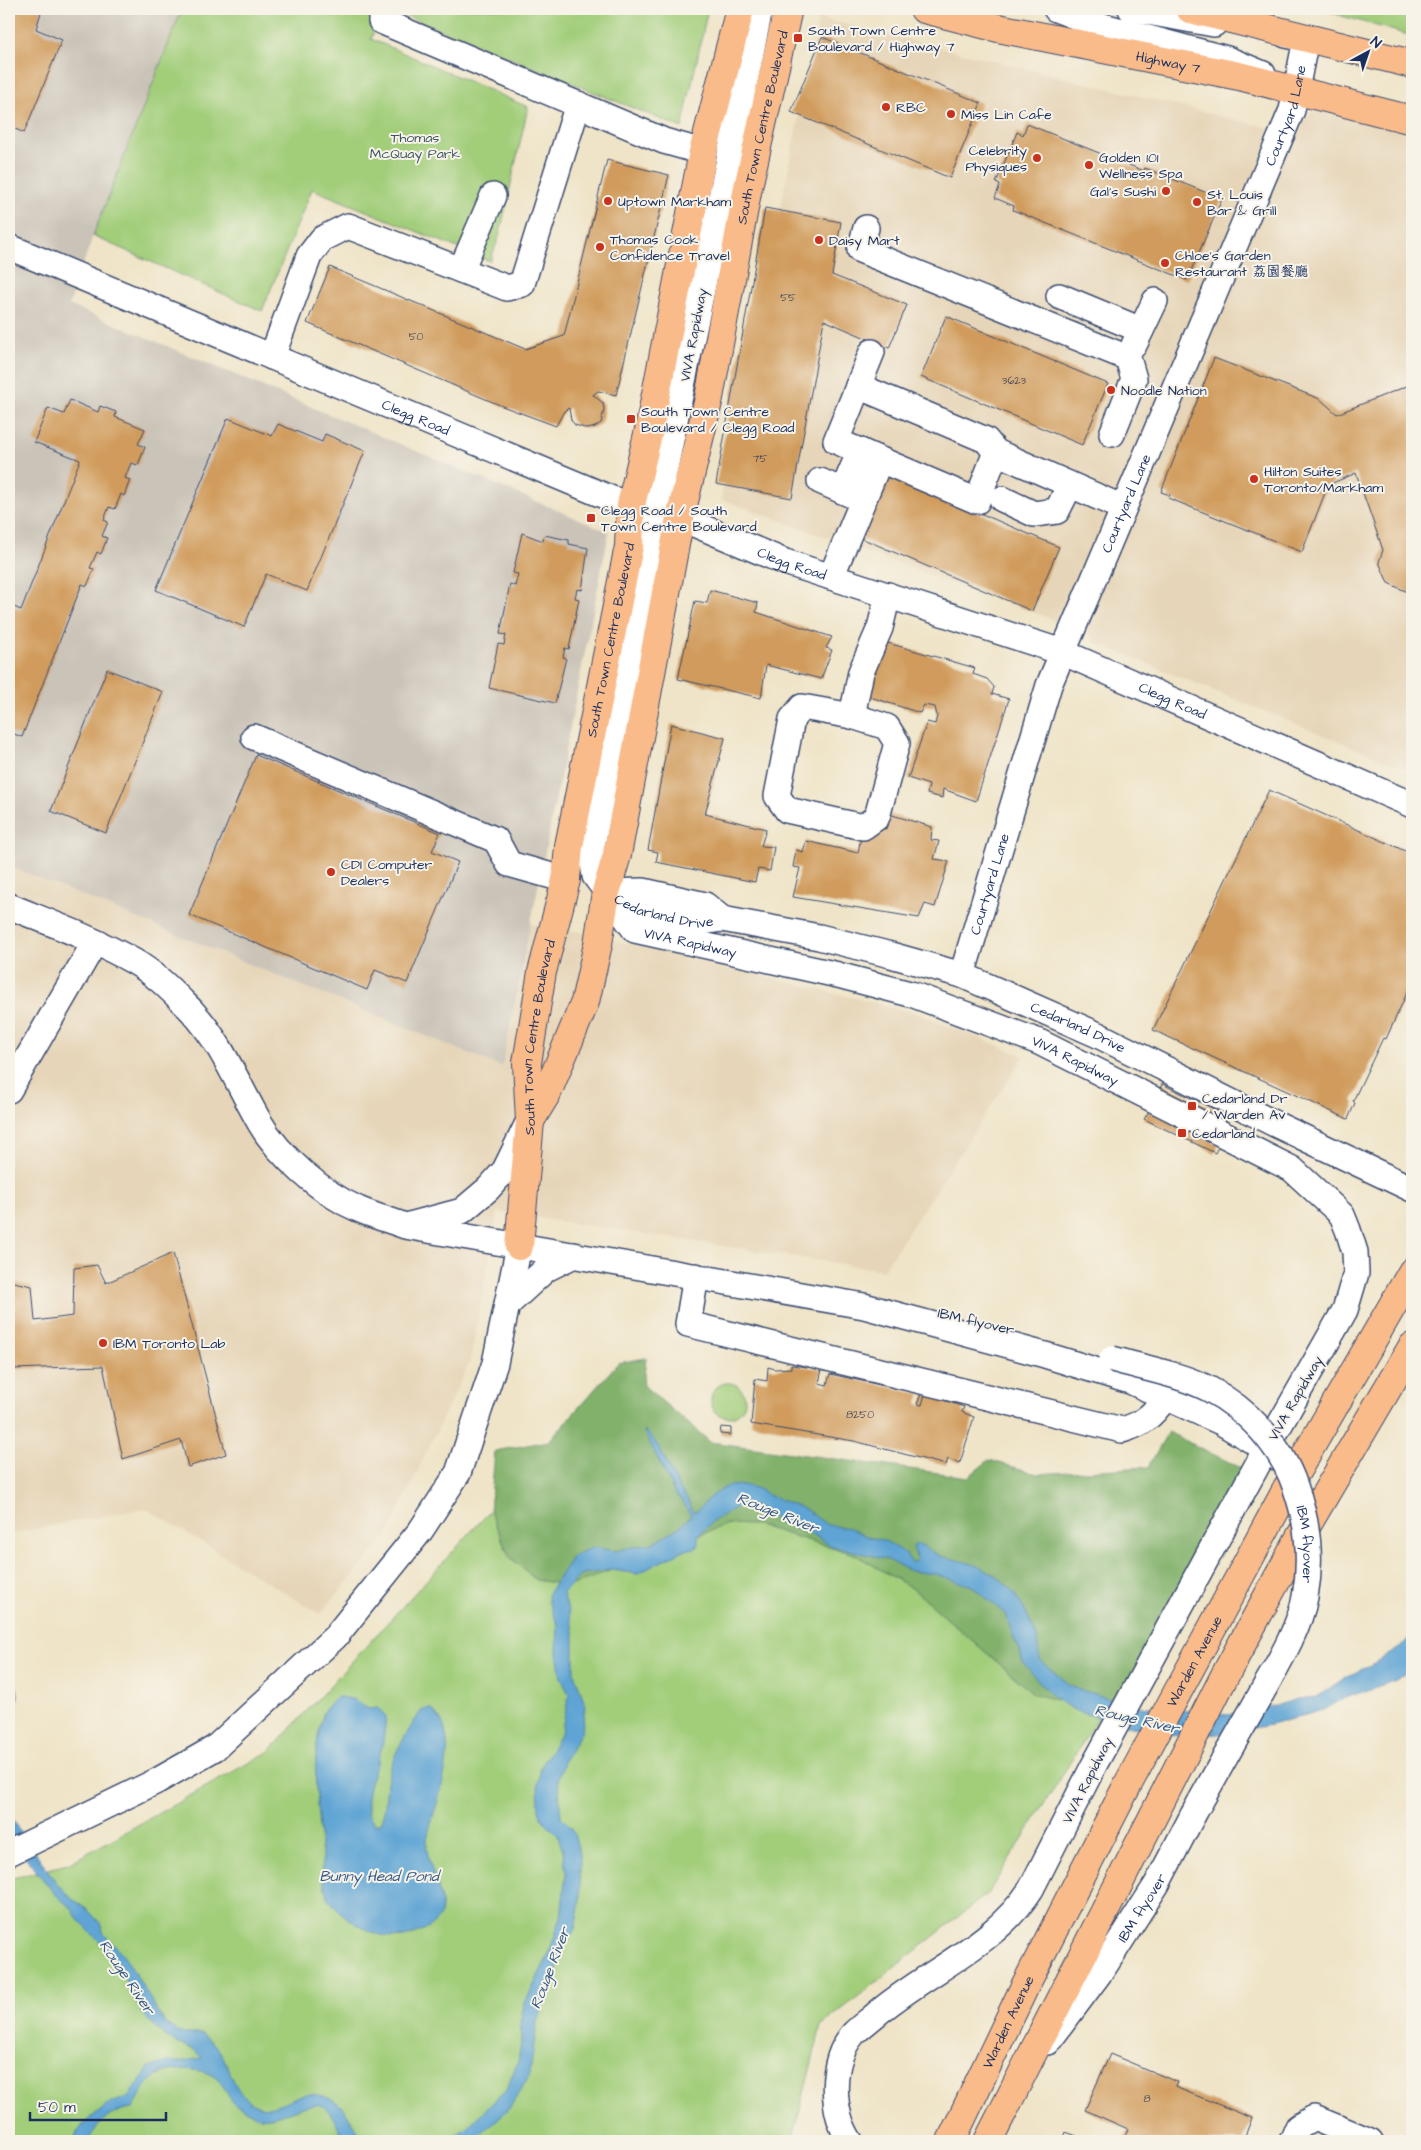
<svg xmlns="http://www.w3.org/2000/svg" width="1421" height="2150" font-family="'Architects Daughter','LXGW WenKai TC',sans-serif">
	<rect width="100%" height="100%" fill="#f7f3e8"/>
	<filter id="ink" filterUnits="userSpaceOnUse"><feTurbulence type="fractalNoise" baseFrequency=".02" numOctaves="2"/><feDisplacementMap in="SourceGraphic" scale="10" xChannelSelector="R" yChannelSelector="G"/><feConvolveMatrix kernelMatrix="1 2 1 2 8 2 1 2 1" color-interpolation-filters="sRGB"/></filter>
	<filter id="wash" filterUnits="userSpaceOnUse"><feTurbulence type="fractalNoise" baseFrequency=".0096" numOctaves="4" result="noise"/><feDisplacementMap in="SourceGraphic" scale="20" xChannelSelector="R" yChannelSelector="G"/><feGaussianBlur stdDeviation="1.12" result="paint"/><feColorMatrix in="noise" values="0 0 0 0 0 0 0 0 0 0 0 0 0 0 0 0 0 1.4 0 .05"/><feComposite in="paint" operator="in"/></filter>
	<g filter="url(#wash)">
		<rect width="100%" height="100%" fill="#efe4c7"/>
		<g fill="#e6d5b8">
			<path d="M819,18L1298,135L1305,119L1319,102L1412,122V771L1094,642L1089,633L721,499Z"/>
			<path d="M9,866L502,1067L531,924L585,933L913,1012L1024,1056L883,1270L498,1212L470,1361L386,1537L320,1614L145,1508L9,1534Z"/>
		</g>
		<path fill="#cac3b8" d="M9,9H182L93,236L69,305L609,532L502,1067L9,866Z"/>
		<g fill="#a2ce7a" stroke="#5e7e6c">
			<path d="M182,9H383L371,39L528,107L499,237L490,261L312,189L262,311L93,236Z"/>
			<path d="M389,9H708L682,128Z"/>
			<path d="M1318,9H1412V36Z"/>
			<circle cx="728" cy="1400" r="17"/>
			<path d="M490,1511L509,1556L536,1580L573,1585L727,1524L757,1525L854,1554L912,1588L1034,1694L1107,1704L988,1893L821,2026L792,2141H9V1879L68,1864L270,1751Z"/>
		</g>
		<path fill="#81b16a" stroke="#4e7064" d="M646,1358L643,1385L710,1442L968,1477L989,1460L1037,1474L1148,1467L1168,1432L1247,1471L1134,1693L1107,1704H1071L1034,1694L912,1588L854,1554L757,1525L727,1524L573,1585L536,1580L509,1556L490,1511L495,1451L549,1441L618,1363Z"/>
		<g fill="#5ea4d4" stroke="#3c6a99">
			<path d="M644,1431C657,1437 670,1472 678,1486C684,1498 689,1497 693,1512L698,1510L708,1499L727,1486L744,1485L759,1489L770,1496L805,1509L827,1525L850,1528L866,1536L887,1542L905,1553L912,1563L917,1560L913,1546L918,1544C926,1546 933,1554 941,1556C955,1560 970,1562 982,1568C1012,1582 1024,1606 1036,1635C1040,1644 1037,1653 1041,1661L1068,1684L1078,1689L1130,1705L1228,1715L1278,1705L1297,1699L1317,1697L1346,1677L1375,1663L1401,1647L1412,1634V1666L1399,1679L1342,1699L1326,1709L1271,1725L1217,1734L1164,1736L1076,1711L1060,1702L1042,1686L1023,1662L1005,1614L972,1586L935,1574L910,1571L886,1559L832,1546L817,1537L779,1522L756,1506L741,1504L713,1521L698,1536V1547L682,1551L637,1574L613,1570L582,1574L563,1593L574,1631V1672L585,1704L582,1731L565,1759L558,1780L561,1817L572,1828L580,1854V1902L575,1929L561,1953L556,1975L537,2022L530,2074L509,2109L472,2141H443L464,2130L505,2091L518,2062L522,2036L520,2023L524,2005L548,1956L561,1917L566,1873L563,1851L557,1834L542,1819L539,1810L538,1784L541,1767L561,1733L569,1694L561,1678L557,1653L558,1625L549,1603L548,1594L573,1556L592,1547L614,1551L653,1543L679,1527L691,1516L683,1502L675,1494Z"/>
			<path d="M9,1675C20,1688 22,1701 9,1713Z"/>
			<path d="M339,1697L353,1699L368,1709L378,1708L386,1716C385,1726 384,1737 382,1747C377,1771 356,1801 374,1824L380,1823C387,1808 385,1792 388,1777C393,1752 408,1732 421,1711L431,1708C436,1714 442,1720 444,1727C455,1757 436,1803 428,1834C421,1863 447,1889 440,1914C437,1926 421,1931 411,1935C385,1946 335,1918 326,1892C322,1879 323,1861 321,1847C317,1807 312,1770 319,1731C321,1721 323,1710 330,1703C332,1700 336,1698 339,1697Z"/>
			<path d="M9,1815L56,1882L72,1899L85,1907L100,1923L104,1934L115,1945L125,1957L165,2023L183,2034H203C208,2039 215,2044 219,2050C232,2069 232,2091 253,2103C278,2117 292,2087 322,2096C328,2098 334,2099 339,2104C350,2114 355,2130 365,2141H344C339,2131 333,2112 323,2106C309,2099 281,2120 261,2117C256,2117 251,2113 247,2111C225,2101 231,2093 217,2079C203,2066 170,2067 155,2077C146,2083 139,2099 133,2108C113,2110 100,2121 89,2139L73,2141L82,2126L106,2105L128,2097L149,2068L166,2062H179L202,2058L193,2049L178,2044L163,2035L142,2014L122,1973L99,1941L79,1921L72,1909L56,1895L9,1838Z"/>
		</g>
		<g id="blocks">
			<g fill="#d09b5c">
				<path d="M9,9H42L36,29L62,40L24,133L9,126Z"/>
				<path d="M822,37L981,103L950,178L791,112Z"/>
				<path d="M1027,124L1144,171L1145,168L1222,199L1187,280L1013,210L1014,206L995,198L1000,185L996,183L1017,132L1023,135Z"/>
				<path d="M607,160L669,175L616,395L598,391L593,395L603,403L604,410L601,423L595,427L588,429L575,425L571,420L569,408L564,411L556,426L502,406L307,323L330,267L525,349L564,336Z"/>
				<path d="M765,208L841,222L832,275L907,305L889,348L824,320L792,498L716,484Z"/>
				<path d="M946,316L1108,384L1082,445L921,377Z"/>
				<path d="M1214,358L1320,399L1337,414L1412,384V594L1388,583L1379,562L1383,550L1356,473L1328,485L1302,552L1168,498L1170,495L1161,492Z"/>
				<path d="M70,400L98,412L100,406L116,412L115,417L145,429L138,444L145,447L138,465L131,463L125,478L130,480L124,496L121,494L115,509L109,507L104,520L108,522L102,536L107,538L101,554L97,552L90,568L94,569L87,586L82,584L22,737L9,732V605L21,610L80,460L34,442L48,408L64,414Z"/>
				<path d="M228,418L272,436L278,424L322,442L325,434L365,451L307,591L266,574L244,627L156,590Z"/>
				<path d="M884,472L1059,547L1032,611L856,536Z"/>
				<path d="M522,533L543,541L544,535L569,540V544L588,548L582,590L577,589L575,598L579,599L569,649L565,648L563,657L566,658L555,703L489,688L498,644L504,645L506,635L500,634L510,584L515,586L518,574L513,573Z"/>
				<path d="M710,590L758,603L756,612L832,637L826,648L832,650L821,679L766,665L761,698L678,679L695,601L707,603Z"/>
				<path d="M881,641L975,668L973,674L987,679L994,687L992,694L1009,699L976,801L943,789L942,798L927,794L929,785L908,778L927,722L935,724L937,716L935,707L924,705L920,713L864,695Z"/>
				<path d="M107,669L163,692L106,833L51,811Z"/>
				<path d="M671,724L725,738L705,814L766,829L761,846L774,847L770,871L758,869L755,882L656,862L658,852L648,850Z"/>
				<path d="M256,755L440,833L432,851L458,862L407,983L375,970L367,990L189,915Z"/>
				<path d="M1269,790L1412,854V982L1386,1039L1383,1038L1353,1101L1355,1103L1348,1119L1153,1030Z"/>
				<path d="M889,814L932,827L931,840L939,841L934,859L949,861L935,907L925,904L919,918L793,897L800,868L793,867L796,850L803,852L806,841L858,853L861,836L870,827L886,829Z"/>
				<path d="M1162,1084L1228,1116L1223,1128L1157,1096Z"/>
				<path d="M1149,1111L1219,1145L1215,1153L1144,1119Z"/>
				<path d="M173,1253L226,1454L188,1467L181,1440L123,1459L103,1366L12,1369L9,1379V1281L32,1286L35,1321L73,1316L74,1268L97,1265L106,1283Z"/>
				<path d="M791,1365L822,1369L819,1383L827,1385L830,1374L921,1394L917,1404L922,1405L925,1394L964,1407L962,1412L974,1417L960,1463L948,1459L946,1465L854,1441L751,1424L755,1379L767,1381L768,1367L775,1369L791,1368Z"/>
				<path d="M721,1427L731,1428V1435L720,1434Z"/>
				<path d="M1110,2054L1177,2082L1175,2087L1252,2118L1243,2141H1123L1128,2129L1085,2110Z"/>
				<path d="M1066,2132L1090,2141H1063Z"/>
			</g>
		</g>
	</g>
	<g filter="url(#ink)">
		<use href="#blocks" fill-opacity="0" stroke="#3b4a6e" stroke-width="1"/>
		<g fill="none" stroke-linecap="round" stroke-linejoin="round">
			<g stroke="#3b4a6e" stroke-width="28">
				<g id="minor">
					<path id="s1" d="M760,9L656,512L650,554L591,850L595,876L635,930L838,975L914,995L1039,1042L1292,1169L1342,1215L1348,1230L1355,1252L1356,1273L1345,1310L1266,1449L1093,1767L1031,1889C994,1947 924,1972 873,2017C867,2022 859,2028 853,2034C829,2062 831,2112 850,2141"/>
					<path d="M1056,9L1096,24L1227,59L1263,74"/>
					<path d="M1131,9L1214,24"/>
					<path d="M381,21L664,141L703,152"/>
					<path d="M866,228L860,250L1128,358L1134,379L1112,434"/>
					<path id="s2" d="M9,247L612,499L680,518L785,562L1062,652L1412,805"/>
					<path d="M461,270L493,196"/>
					<path d="M1059,296L1141,330"/>
					<path d="M1134,345L1155,301"/>
					<path d="M872,352L836,441L977,501L996,452"/>
					<path d="M272,357L309,256L322,239L348,226L507,288L522,284L578,104"/>
					<path d="M858,386L986,440L996,452L1123,508"/>
					<path d="M820,481L863,500"/>
					<path d="M843,491L860,451"/>
					<path d="M1002,499L1034,514L1057,511L1070,485"/>
					<path d="M831,577L880,460"/>
					<path d="M802,707L852,716L887,727L897,743L877,817L863,827L787,810L777,796L792,719Z"/>
					<path d="M852,716L861,672L880,628L888,595"/>
					<path d="M254,737L496,840L509,864L566,880"/>
					<path d="M609,892L643,891L705,905L722,919"/>
					<path id="s3" d="M613,896L640,910L696,923L722,919L819,937L891,955L962,975L1098,1035L1275,1124L1412,1189"/>
					<path d="M9,906C50,923 94,939 133,961C155,973 174,993 191,1010C222,1043 238,1085 260,1123C279,1156 323,1194 358,1209C373,1216 390,1220 405,1226L864,1306L1045,1355L1130,1381L1221,1422L1266,1449L1279,1459"/>
					<path id="s4" d="M962,975L1049,685L1292,110L1306,39L1286,35"/>
					<path d="M9,1090L95,942"/>
					<path d="M413,1224L462,1211L488,1189L505,1170L528,1123"/>
					<path d="M696,1276L688,1324L1122,1430C1143,1424 1152,1416 1165,1398"/>
					<path d="M507,1305L546,1269L574,1255"/>
					<path d="M9,1853L157,1781L215,1748L335,1637L421,1530L458,1473L495,1363L519,1246"/>
					<path id="s5" d="M1048,2042L1104,1967L1157,1884L1193,1815"/>
					<path d="M1292,2141L1298,2127L1314,2118L1370,2141"/>
				</g>
			</g>
			<g stroke="#3b4a6e" stroke-width="30">
				<g id="major">
					<path id="s6" d="M924,9L998,28L1239,76L1412,120"/>
					<path d="M1190,9L1412,64"/>
					<path id="s7" d="M530,1121L547,1093L585,1002L598,944L606,892L617,855L680,518L709,398L748,187L788,9"/>
					<path id="s8" d="M519,1246L530,1121L527,1063L542,972L566,880L569,846L629,546L631,505L649,430L703,152L740,9"/>
					<path id="s9" d="M951,2141L1025,1986L1128,1784L1296,1472L1412,1272"/>
					<path d="M988,2141L1224,1677L1300,1537L1412,1347"/>
				</g>
			</g>
			<use href="#minor" stroke="#fff" stroke-width="25"/>
			<use href="#major" stroke="#fabb8b" stroke-width="28"/>
			<g stroke="#3b4a6e" stroke-width="28" stroke-linecap="butt">
				<g id="minor-bridge">
					<path id="s10" d="M1112,1359C1144,1368 1179,1374 1209,1389C1247,1409 1281,1445 1295,1486C1308,1522 1312,1559 1305,1597C1299,1630 1276,1667 1260,1696C1237,1736 1215,1775 1193,1815"/>
				</g>
			</g>
			<use href="#minor-bridge" stroke="#fff" stroke-width="25"/>
		</g>
	</g>
	<g fill="#c8321e" stroke="#f7f3e8" stroke-width="2">
		<rect x="793" y="33" width="10" height="10" rx="2.5"/>
		<circle cx="886" cy="107" r="5"/>
		<circle cx="951" cy="114" r="5"/>
		<circle cx="1037" cy="158" r="5"/>
		<circle cx="1089" cy="165" r="5"/>
		<circle cx="1166" cy="191" r="5"/>
		<circle cx="608" cy="201" r="5"/>
		<circle cx="1197" cy="202" r="5"/>
		<circle cx="819" cy="240" r="5"/>
		<circle cx="600" cy="247" r="5"/>
		<circle cx="1165" cy="263" r="5"/>
		<circle cx="1111" cy="390" r="5"/>
		<rect x="626" y="414" width="10" height="10" rx="2.5"/>
		<circle cx="1254" cy="479" r="5"/>
		<rect x="586" y="513" width="10" height="10" rx="2.5"/>
		<circle cx="331" cy="872" r="5"/>
		<rect x="1187" y="1101" width="10" height="10" rx="2.5"/>
		<rect x="1177" y="1128" width="10" height="10" rx="2.5"/>
		<circle cx="103" cy="1343" r="5"/>
	</g>
	<g text-anchor="middle" stroke-width="4" stroke-linejoin="round" paint-order="stroke">
		<g font-size="11" fill="#484a5e">
			<text x="788" y="301">55</text>
			<text x="416" y="340">50</text>
			<text x="1014" y="384">3623</text>
			<text x="760" y="462">75</text>
			<text x="860" y="1418">8250</text>
			<text x="1147" y="2102">8</text>
		</g>
		<g font-size="14" fill="#1b2f5e" stroke="#f7f3e8" text-anchor="start">
			<text x="808" y="35">South Town Centre<tspan x="808" dy="16">Boulevard / Highway 7</tspan></text>
			<text x="896" y="112">RBC</text>
			<text x="961" y="119">Miss Lin Cafe</text>
			<text x="1027" y="155" text-anchor="end">Celebrity<tspan x="1027" dy="16">Physiques</tspan></text>
			<text x="1099" y="162">Golden 101<tspan x="1099" dy="16">Wellness Spa</tspan></text>
			<text x="1156" y="196" text-anchor="end">Gal's Sushi</text>
			<text x="1207" y="199">St. Louis<tspan x="1207" dy="16">Bar &amp; Grill</tspan></text>
			<text x="618" y="206">Uptown Markham</text>
			<text x="610" y="244">Thomas Cook<tspan x="610" dy="16">Confidence Travel</tspan></text>
			<text x="829" y="245">Daisy Mart</text>
			<text x="1175" y="260">Chloe’s Garden<tspan x="1175" dy="16">Restaurant 荔園餐廳</tspan></text>
			<text x="1121" y="395">Noodle Nation</text>
			<text x="641" y="416">South Town Centre<tspan x="641" dy="16">Boulevard / Clegg Road</tspan></text>
			<text x="1264" y="476">Hilton Suites<tspan x="1264" dy="16">Toronto/Markham</tspan></text>
			<text x="601" y="515">Clegg Road / South<tspan x="601" dy="16">Town Centre Boulevard</tspan></text>
			<text x="341" y="869">CDI Computer<tspan x="341" dy="16">Dealers</tspan></text>
			<text x="1202" y="1103">Cedarland Dr<tspan x="1202" dy="16">/ Warden Av</tspan></text>
			<text x="1192" y="1138">Cedarland</text>
			<text x="113" y="1348">IBM Toronto Lab</text>
		</g>
		<g font-size="14" fill="#1b2f5e" stroke="#f7f3e8">
			<text dy="5" stroke="none"><textPath href="#s6" startOffset="250">Highway 7</textPath></text>
			<text dy="5" stroke="none"><textPath href="#s4" startOffset="920">Courtyard Lane</textPath></text>
			<text dy="5" stroke="none"><textPath href="#s7" startOffset="1024">South Town Centre Boulevard</textPath></text>
			<text transform="translate(693 335) rotate(-79)" y="5">VIVA Rapidway</text>
			<text dy="5" stroke="none"><textPath href="#s2" startOffset="441">Clegg Road</textPath></text>
			<text dy="5" stroke="none"><textPath href="#s4" startOffset="500">Courtyard Lane</textPath></text>
			<text dy="5" stroke="none"><textPath href="#s2" startOffset="845">Clegg Road</textPath></text>
			<text dy="5" stroke="none"><textPath href="#s8" startOffset="615">South Town Centre Boulevard</textPath></text>
			<text dy="5" stroke="none"><textPath href="#s2" startOffset="1250">Clegg Road</textPath></text>
			<text dy="5" stroke="none"><textPath href="#s4" startOffset="95">Courtyard Lane</textPath></text>
			<text dy="5" stroke="none"><textPath href="#s3" startOffset="54">Cedarland Drive</textPath></text>
			<text dy="5" stroke="none"><textPath href="#s1" startOffset="1008">VIVA Rapidway</textPath></text>
			<text dy="5" stroke="none"><textPath href="#s3" startOffset="488">Cedarland Drive</textPath></text>
			<text dy="5" stroke="none"><textPath href="#s8" startOffset="210">South Town Centre Boulevard</textPath></text>
			<text dy="5" stroke="none"><textPath href="#s1" startOffset="1412">VIVA Rapidway</textPath></text>
			<text transform="translate(976 1321) rotate(13)" y="5">IBM flyover</text>
			<text transform="translate(1295 1398) rotate(-60)" y="5">VIVA Rapidway</text>
			<text dy="5" stroke="none"><textPath href="#s10" startOffset="294">IBM flyover</textPath></text>
			<text dy="5" stroke="none"><textPath href="#s9" startOffset="538">Warden Avenue</textPath></text>
			<text transform="translate(1087 1780) rotate(-63)" y="5">VIVA Rapidway</text>
			<text dy="5" stroke="none"><textPath href="#s5" startOffset="164">IBM flyover</textPath></text>
			<text dy="5" stroke="none"><textPath href="#s9" startOffset="132">Warden Avenue</textPath></text>
		</g>
		<g font-size="14" fill="#3d5765" stroke="#f7f3e8">
			<text x="415" y="142">Thomas<tspan x="415" dy="16">McQuay Park</tspan></text>
		</g>
		<g font-size="15" font-style="italic" fill="#325887" stroke="#f7f3e8">
			<text transform="translate(778 1513) rotate(22)" y="5">Rouge River</text>
			<text transform="translate(1137 1719) rotate(13)" y="5">Rouge River</text>
			<text x="379" y="1881">Bunny Head Pond</text>
			<text transform="translate(550 1968) rotate(-69)" y="5">Rouge River</text>
			<text transform="translate(127 1977) rotate(56)" y="5">Rouge River</text>
		</g>
	</g>
	<rect width="1421" height="2150" fill="none" stroke="#f7f3e8" stroke-width="30"/>
	<g transform="translate(1368 52) rotate(40)" stroke="#f7f3e8" stroke-width="4" paint-order="stroke">
	<path d="M0-4L9 19L0 12L-9 19Z" fill="#1b2f5e"/>
	<text y="-8" font-size="14" font-weight="bold" text-anchor="middle" fill="#1b2f5e">N</text>
	</g>
	<path d="M30 2112v8h136v-8" fill="none" stroke="#1b2f5e" stroke-width="2.5"/>
	<text x="38" y="2112" font-size="15" fill="#1b2f5e" stroke="#f7f3e8" stroke-width="4" paint-order="stroke">50 m</text>
</svg>
